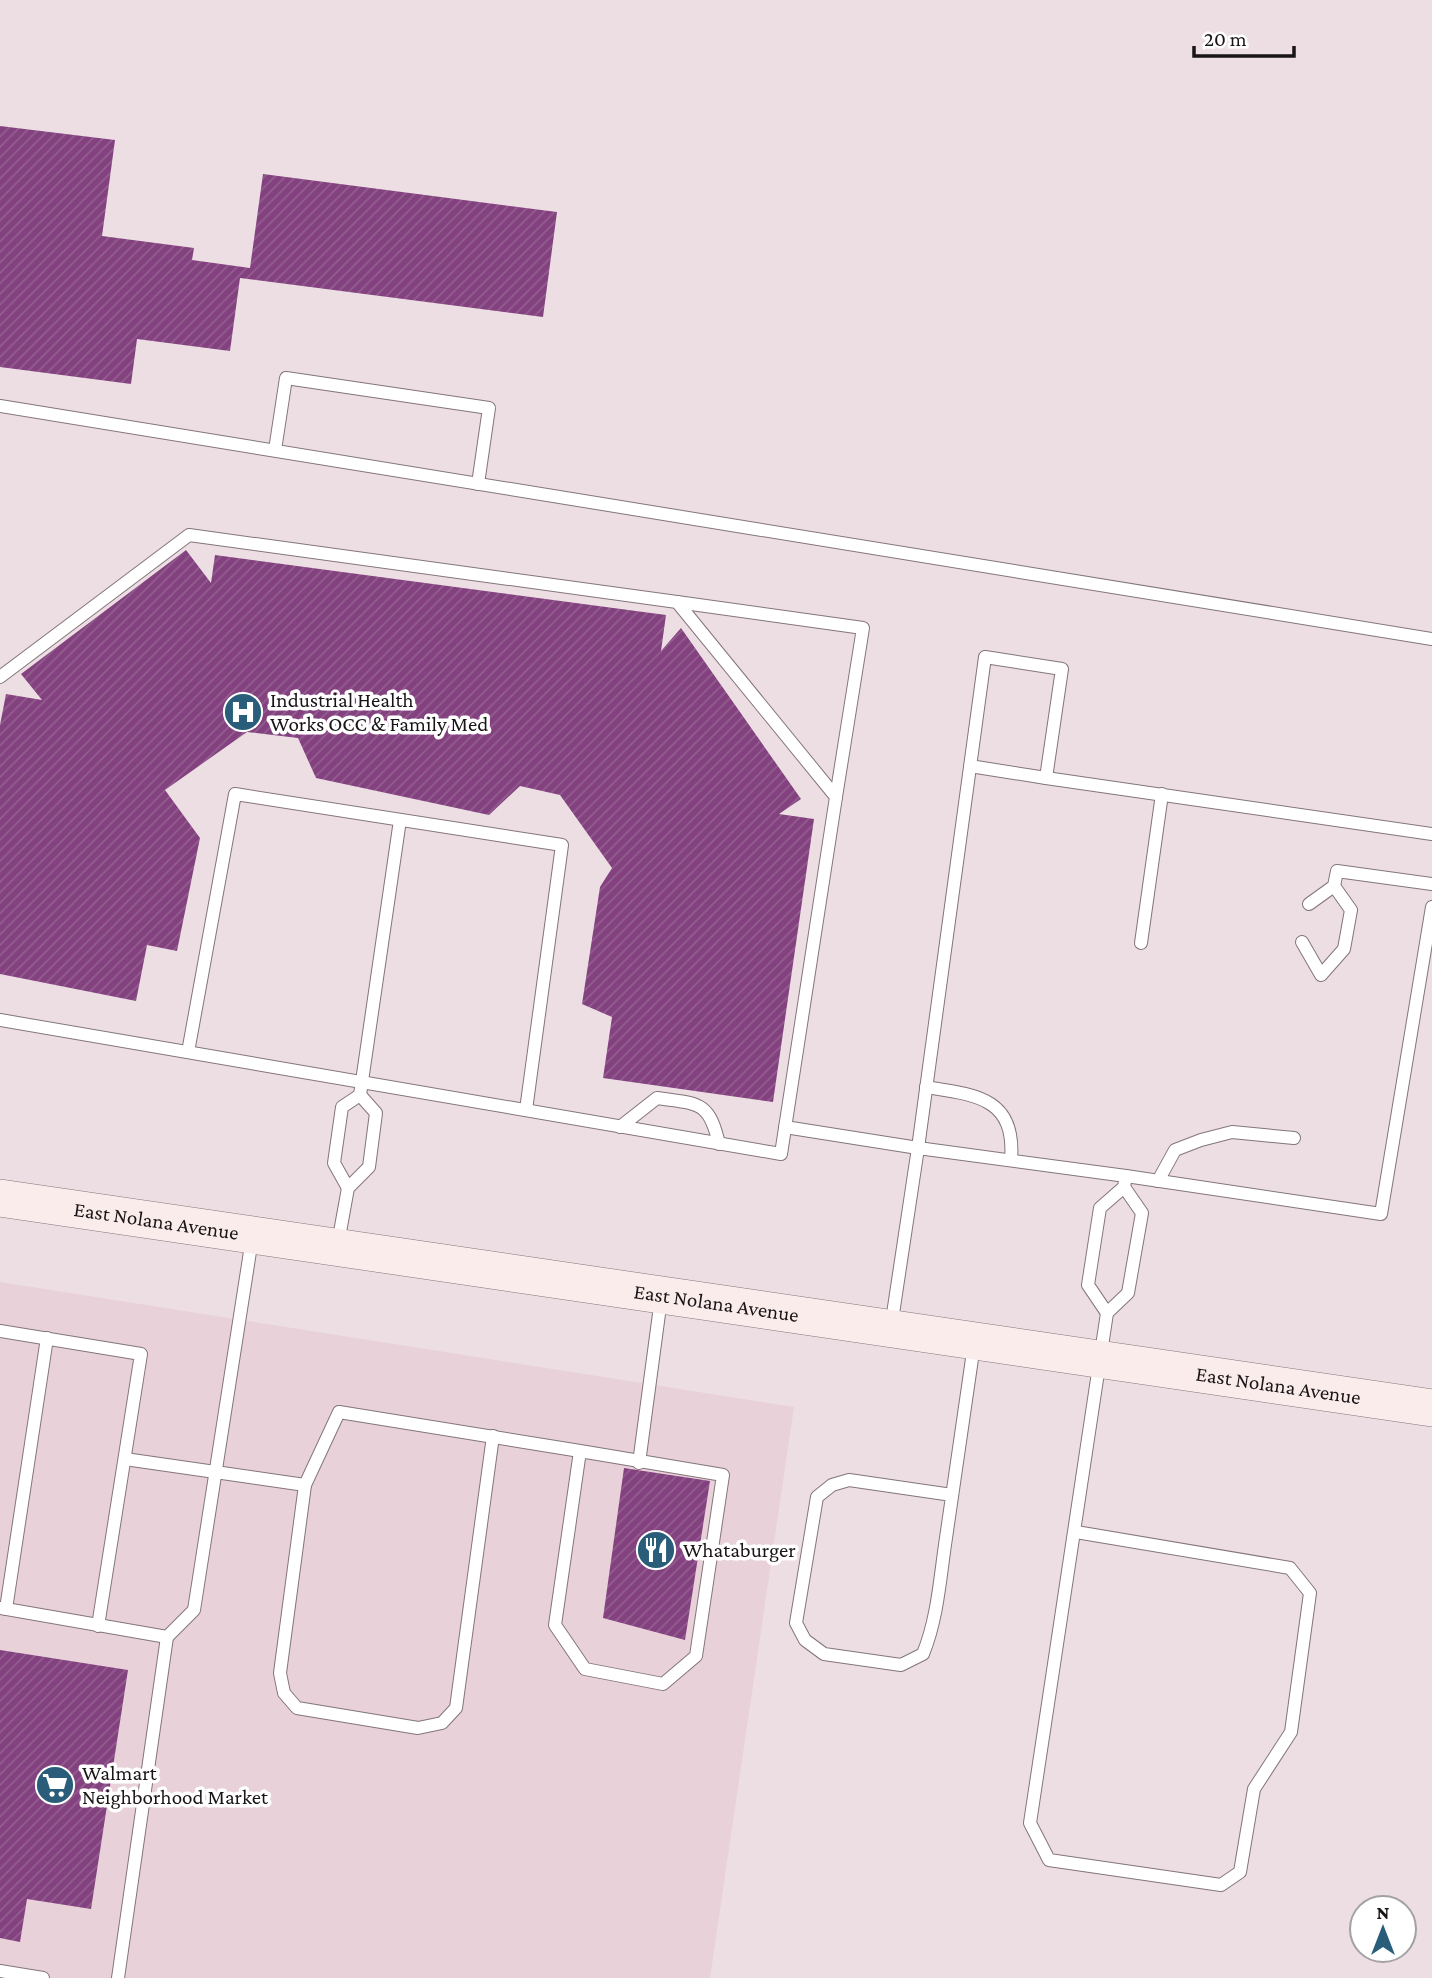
<svg xmlns="http://www.w3.org/2000/svg" width="1432" height="1978" font-family="'Crimson Pro',serif">
	<defs>
		<pattern id="building-hatch" width="6" height="6" patternUnits="userSpaceOnUse" patternTransform="scale(1.75)"><rect width="6" height="6" fill="#844180"/><path d="M-1 1l2-2M0 6l6-6M5 7l2-2" fill="none" stroke="#925f8e"/></pattern>
	</defs>
	<rect width="100%" height="100%" fill="#eddee4"/>
	<path fill="#e8d1d9" d="M0,1282L794,1407L710,1978H0Z"/>
	<g fill="url(#building-hatch)">
		<path d="M0,126L115,140L102,236L194,248L192,260L250,268L263,174L557,212L543,317L240,278L230,351L137,339L131,384L0,367Z"/>
		<path d="M186,550L211,583L215,555L666,615L661,651L681,628L801,799L779,814L814,819L773,1102L603,1078L612,1017L582,1004L600,887L612,868L560,795L520,786L489,815L316,778L298,738L247,732L165,790L200,838L177,951L147,945L136,1001L0,974V725L6,694L42,700L21,674Z"/>
		<path d="M624,1468L710,1481L685,1640L603,1618Z"/>
		<path d="M0,1650L128,1670L91,1909L27,1899L20,1942L0,1938Z"/>
	</g>
	<g fill="none" stroke-linecap="round" stroke-linejoin="round">
		<g stroke="#83757b" stroke-width="14">
			<g id="service">
				<path d="M0,406L1432,639"/>
				<path d="M275,450L286,378L489,408L478,484"/>
				<path d="M677,602L863,628L836,797"/>
				<path d="M0,677L189,535L677,602L836,797L781,1154L0,1020"/>
				<path d="M1046,778L1432,834"/>
				<path d="M1309,904L1334,886L1337,871L1432,884"/>
				<path d="M1302,942L1321,975L1344,949L1351,910L1334,886"/>
				<path d="M1141,943L1162,794"/>
				<path d="M188,1052L235,794L562,845L526,1110"/>
				<path d="M926,1087C977,1095 1016,1098 1011,1160"/>
				<path d="M360,1095L400,820"/>
				<path d="M620,1127L657,1098C698,1104 709,1100 719,1144"/>
				<path d="M785,1127L918,1148C940,984 963,821 985,657L1062,669L1046,778L970,766"/>
				<path d="M1126,1176L1381,1214L1432,907"/>
				<path d="M1158,1181L1175,1150L1201,1140L1232,1132L1294,1138"/>
				<path d="M348,1188L334,1163L342,1107L360,1095"/>
				<path d="M338,1243L348,1188L369,1167L376,1113L360,1095"/>
				<path d="M891,1327L918,1148L1126,1176L1124,1187L1100,1208L1088,1285L1107,1313"/>
				<path d="M0,1331L141,1354L98,1626"/>
				<path d="M125,1459L305,1485L339,1412L580,1451L555,1625L585,1669L663,1684L696,1656L723,1475L580,1451"/>
				<path d="M639,1463L661,1299"/>
				<path d="M305,1485L280,1673L284,1693L297,1708L418,1728L442,1723L456,1708L493,1436"/>
				<path d="M952,1495L849,1480L832,1485L817,1497L796,1623L805,1640L824,1654L901,1665L923,1654C938,1617 940,1577 946,1538C956,1473 965,1409 974,1345"/>
				<path d="M1076,1532L1290,1568L1310,1593L1291,1732L1254,1789L1240,1872L1221,1885L1049,1860L1030,1823L1107,1313L1128,1293L1142,1213L1124,1187"/>
				<path d="M0,1608L167,1637L194,1610L252,1239"/>
				<path d="M6,1609L47,1338"/>
				<path d="M0,1971L43,1978"/>
				<path d="M118,1978L167,1637"/>
			</g>
		</g>
		<g stroke="#83757b" stroke-width="38">
			<g id="secondary">
				<path id="s1" d="M0,1198L1432,1408"/>
			</g>
		</g>
		<use href="#service" stroke="#fff" stroke-width="12"/>
		<use href="#secondary" stroke="#fbecec" stroke-width="37"/>
	</g>
	<defs>
		<g id="hospital-disc" transform="scale(2.0125)"><circle r="9.5" fill="#295d79" stroke="#fff"/><path d="M-5-5h3v3.5h4V-5h3V5h-3V1.5h-4V5h-3Z" fill="#fff"/></g>
		<g id="restaurant-disc" transform="scale(2.0125)"><circle r="9.5" fill="#295d79" stroke="#fff"/><path d="M-5-6h1v4h1v-4h1v4h1v-4h1v5L-1.5 .5V6h-2V.5L-5-1ZM5-6V6H3V1.5H1.5Q1.5-4 5-6Z" fill="#fff"/></g>
		<g id="supermarket-disc" transform="scale(2.0125)"><circle r="9.5" fill="#295d79" stroke="#fff"/><path d="M-6-5.5h2.5l.6 2H6L4.5 2H-2.5L-4.4-4H-6ZM-1.5 3.2a1.3 1.3 0 1 0 .1 0ZM3 3.2a1.3 1.3 0 1 0 .1 0Z" fill="#fff"/></g>
	</defs>
	<g fill-rule="evenodd">
		<use href="#hospital-disc" x="243" y="712"/>
		<use href="#restaurant-disc" x="656" y="1550"/>
		<use href="#supermarket-disc" x="55" y="1785"/>
	</g>
	<g text-anchor="middle" stroke-width="7" stroke-linejoin="round" paint-order="stroke">
		<g font-size="21" fill="#191416" stroke="#fff" text-anchor="start">
			<text x="270" y="707">Industrial Health<tspan x="270" dy="24">Works OCC &amp; Family Med</tspan></text>
			<text x="683" y="1557">Whataburger</text>
			<text x="82" y="1780">Walmart<tspan x="82" dy="24">Neighborhood Market</tspan></text>
		</g>
		<g font-size="21" fill="#191416" stroke="#fff">
			<text dy="7" stroke="none"><textPath href="#s1" startOffset="158">East Nolana Avenue</textPath></text>
			<text dy="7" stroke="none"><textPath href="#s1" startOffset="724">East Nolana Avenue</textPath></text>
			<text dy="7" stroke="none"><textPath href="#s1" startOffset="1292">East Nolana Avenue</textPath></text>
		</g>
	</g>
	<g transform="translate(1383 1929)"><circle r="33" fill="#ffffff" stroke="#a3a1a2" stroke-width="2"/>
	<path d="M0-5L12 26L0 18L-12 26Z" fill="#295d79"/>
	<text y="-10" font-size="19" font-weight="bold" text-anchor="middle" fill="#191416">N</text>
	</g>
	<path d="M1194 46v10h100v-10" fill="none" stroke="#191416" stroke-width="3.5"/>
	<text x="1204" y="46" font-size="21" fill="#191416" stroke="#ffffff" stroke-width="5" paint-order="stroke">20 m</text>
</svg>
